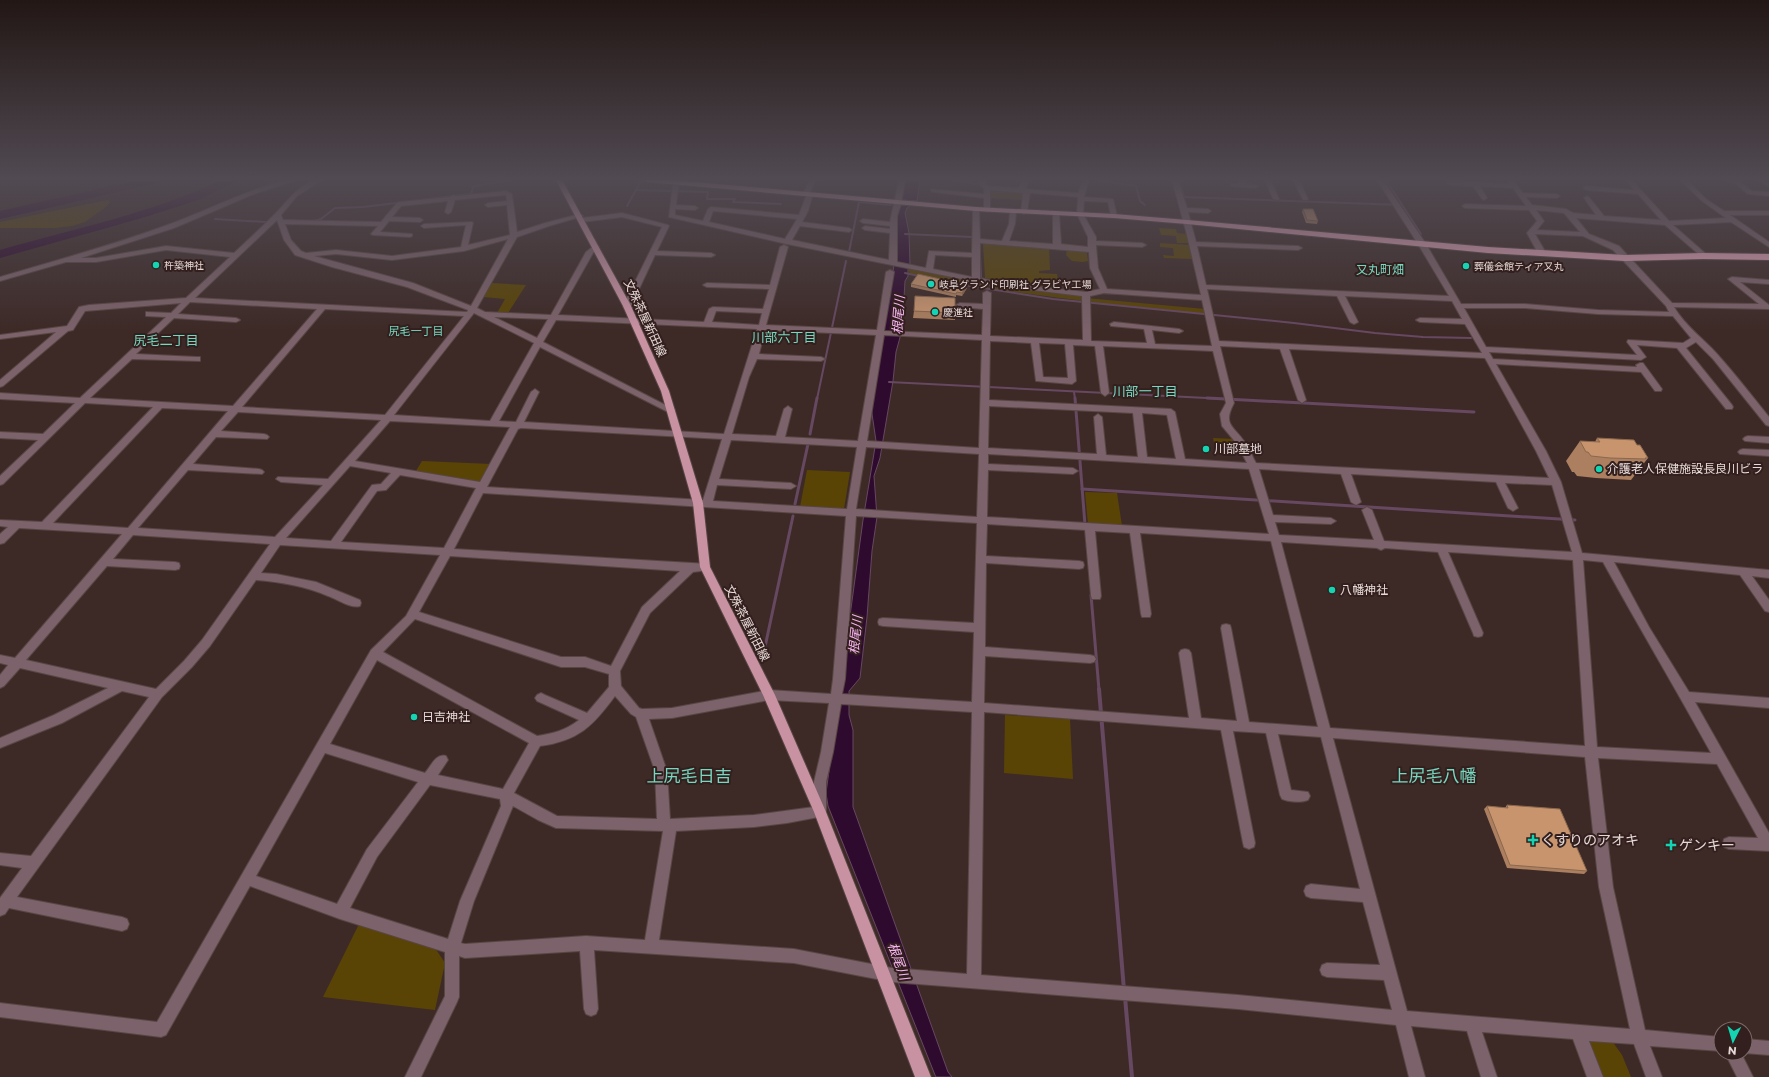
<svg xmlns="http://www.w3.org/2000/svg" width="1769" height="1077" font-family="Montserrat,'Noto Sans JP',sans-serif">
	<rect width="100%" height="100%" fill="#3d2a27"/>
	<g fill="#5a4405">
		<path d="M991,190L1025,192L1024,200L990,198Z"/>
		<path d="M108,200L110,202L106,207L85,222L72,226L55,228H0V222Z"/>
		<path d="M1159,228L1176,229L1177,233L1187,234L1190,243H1177L1176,236L1161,235Z"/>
		<path d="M983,243L1049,246L1050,270L1039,271V273L1057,274L1060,292L998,284V280L985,278Z"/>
		<path d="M1160,243L1190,245L1193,259L1164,258L1163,255L1174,256L1173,248L1160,247Z"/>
		<path d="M1067,249L1084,250L1087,253L1088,261L1083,262L1072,261L1066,255Z"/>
		<path d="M908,268L988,284V289L910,274Z"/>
		<path d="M492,283L526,285L508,313H497L505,299L483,297Z"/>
		<path d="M992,285L1084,295V301L992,289Z"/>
		<path d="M1086,298L1205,309L1207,314L1086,302Z"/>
		<path d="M1213,438L1235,439L1244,451H1216Z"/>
		<path d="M422,461L491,464L482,481L479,483L416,471Z"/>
		<path d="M807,470L850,472L844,509L800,507Z"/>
		<path d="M1085,492L1117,493L1122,526L1088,524Z"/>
		<path d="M1005,715L1070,719L1073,779L1004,773Z"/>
		<path d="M360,922L435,948L445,963L435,1010L323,997Z"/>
		<path d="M1587,1040L1612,1041L1622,1055L1631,1077H1601Z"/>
	</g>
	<g fill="#2f0a2f" stroke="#664861">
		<path d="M905,180H920L917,201L901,200Z"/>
		<path d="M900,205H911L907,208L905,213L909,233L910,265L896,262L895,216Z"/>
		<path d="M894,265L908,268V276L905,281L902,330L896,352L893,381L880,458L874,476L877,517L872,551L867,617L860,678L849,691V715L853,730V807L948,1072L952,1077H936L935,1075L828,806L826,793L863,520L876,441L871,407Z"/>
	</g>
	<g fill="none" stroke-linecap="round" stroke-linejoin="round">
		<g stroke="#664861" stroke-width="2">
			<path d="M953,180L983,185"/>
			<path d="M1097,180L1136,186L1140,201L1145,205"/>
			<path d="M1179,180L1184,197"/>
			<path d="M1386,180L1421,234"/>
			<path d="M636,190L708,192L707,199H735L733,202L781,204"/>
			<path d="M1183,197L1402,205"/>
			<path d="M627,206L641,181L644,180"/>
			<path d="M215,219L266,222"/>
			<path d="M285,220H295"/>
			<path d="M314,221L321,219L335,208L363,207L471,194L473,187L475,186L512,180"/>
			<path d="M905,234L972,237"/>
			<path d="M849,252L859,202L891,205"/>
			<path d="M980,256L981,279L983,280"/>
			<path d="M905,273L919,276"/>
			<path d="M964,285L1053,299L1294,323L1375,333L1423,337L1471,338"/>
			<path d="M1099,293L1133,294"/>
			<path d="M889,382L1227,399"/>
			<path d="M1074,392L1075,399"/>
			<path d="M817,399L846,261"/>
		</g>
		<g stroke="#664861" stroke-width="3">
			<path d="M1075,398L1085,525"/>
			<path d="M1207,398L1474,412"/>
			<path d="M810,434L817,398"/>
			<path d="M1082,489L1575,520"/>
			<path d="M795,504L808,444"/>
			<path d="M1091,595L1099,690"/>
			<path d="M762,661L793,516"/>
		</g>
		<g stroke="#664861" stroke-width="4">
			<path d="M1099,689L1124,990"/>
			<path d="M1125,997L1132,1077"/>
		</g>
		<g fill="#2f0a2f" fill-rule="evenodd">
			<path d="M138,180H159L157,182L153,184L0,219V211Z"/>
			<path d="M222,180H237L235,182L201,199L142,218L0,258V250C74,229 152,213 222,180Z"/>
		</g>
		<g stroke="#584643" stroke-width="2">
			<g id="minor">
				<path d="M286,180H297L254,194L174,228L81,258H96L166,246L234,253C248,240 262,227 275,214C288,201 302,179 322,180L297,196L281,215L283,220L381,222L397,203L399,202L450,197L453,195L456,196L506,191L512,194L517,232L545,223L580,214L583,216L549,226L517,237L477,308L485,312L551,315L586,252L595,245L599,247L593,253L558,315L704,322L709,309L713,307L763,309L769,289L707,287L703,285L707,283L770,285L780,247L784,245L788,247L766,325L877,330L886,272L890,270L894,272L884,331L982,335L983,309L960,307L956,305L960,303L983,304V293L987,291L991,293L990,336L1083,340L1082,296L976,283L972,281L787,244L669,217L673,183L676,181L679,183L676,205L695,206L698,208L695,210L675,209V215L703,221L708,209L711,207L799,215L806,196L803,194L810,180H816L810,192L813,194L808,211L802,222L849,228L852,230L849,232L800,226L792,240L889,260L890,233L865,230L862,228L865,226L890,229V226L863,223L860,221L863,219L890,222L899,180H905L901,204L897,216V262L926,268L929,251L972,253L973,209L976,207L979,209L980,239L1002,241L1009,224L1010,211L1013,209L1016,211L1015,224L1009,241L1053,244V213L1056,211L1059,213L1061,244L1088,247V237L1077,214L1078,197L1030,193L1027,212L1024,214L1021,212L1023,193L990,190V210L987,212L984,210V198L933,192L931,191V189L984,194V189L980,185L979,180H985L986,184L989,186L1019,188L1022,180H1028L1026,189L1078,193L1083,180H1089L1084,197L1113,199L1117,216L1114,218L1111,216L1108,202L1084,201L1083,214L1096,237V241L1142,243L1146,245L1142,247L1096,245L1098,268L1107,289L1201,295L1187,235L1172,180H1178L1187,208L1208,209L1211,211L1208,213L1188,212L1196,242L1298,246L1302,248L1298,250L1197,246L1206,285L1449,296L1418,244L1377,180H1383L1426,244L1461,304H1525L1598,310L1669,312L1666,306L1613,250L1583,236L1535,234L1546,253L1539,255L1527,233L1537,221L1529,210L1465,208L1462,206L1465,204L1526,206L1513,188L1480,186L1487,198L1484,200L1482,199L1473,186L1450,185L1447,183L1450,181L1510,184L1507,180H1513L1523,193L1557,194L1560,196L1557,198L1526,197L1532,205L1566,209L1573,213L1596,215L1584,198L1587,196L1589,197L1604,216L1661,220L1638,194L1586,190L1583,188L1586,186L1634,190L1626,180H1632L1669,221L1726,218L1702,201L1680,180H1687L1706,199L1724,211H1769V215H1730L1769,242V247L1731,222L1673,225L1706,254V258H1703L1665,225L1576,218L1589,234L1619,246L1672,303L1759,304L1728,279L1732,277L1769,280V284L1740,282L1769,305V309L1674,307C1685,326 1704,339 1718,355C1736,375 1752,396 1769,417V426L1766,425L1713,359L1696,342L1686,348L1732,405L1733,407L1732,409H1726L1677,348L1637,345L1646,357L1641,360L1489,352L1493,359L1637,367L1636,365L1640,363H1643L1662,389L1661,391H1655L1641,372L1496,364L1546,451L1561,482L1582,553L1769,570V578L1752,576L1769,600V612L1765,611L1740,575L1614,562L1649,627L1689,692L1769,698V708L1695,702L1769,833V851L1729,849L1724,847L1723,843L1724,839L1729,837L1758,838L1717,764L1598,758L1613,887L1645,1030L1721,1037V1051L1650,1046L1662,1077H1646L1634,1044L1589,1041L1603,1077H1587L1573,1039L1482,1032L1497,1077H1481L1467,1031L1411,1026L1425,1077H1409L1396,1025L1238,1009L892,982L794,963L594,950L598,1009L596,1014L591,1016L586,1014L584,1009L580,951L465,958L459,956V997L457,1002L421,1077H405L445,996V952L340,919L250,886L166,1035L161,1037L0,1017V1003L157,1022L371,650L406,616L440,555L280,545L261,573L276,574L316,582L360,600L361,603L360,606C351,609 337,599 328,596C305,586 280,582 256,580L210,646L192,667L162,697L17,897L122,917L127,919L129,924L127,929L122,931L9,908L5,914L0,916V898L22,868L0,865V853L31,856L149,697L122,691L62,723L0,748V738L54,715L108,688L20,668L4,686L0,688V675L8,665L0,663V655L15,658L122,534L19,528L4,543L0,544V534L8,527L0,526V520L42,522L153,407L85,403L3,484L0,485V476L38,440L0,438V432L43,434L75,403L0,399V393L80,398L166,317L146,316V312L171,313L181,303L85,311L73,330L68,331L3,386L0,387V380L56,332L0,339V335L67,326L79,307L89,305L186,298L230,257L166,250L96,262H66L0,281V277C57,260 114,245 170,224C209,210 246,190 286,180ZM506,195L507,201L488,203L485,205L488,207L507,205L510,235L468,245L473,223L472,222L424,224L421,226L424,228L466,225L461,247L392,256L336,250L306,253L301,251L291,240L285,224L378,226L371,234L373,235L410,237L412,236V234L380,232L389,221L420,222L423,220L420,218L392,217L401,206L448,201L445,212L448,214L451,212L455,200ZM1536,210L1564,213L1580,232L1537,230L1544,221ZM713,211L797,219L785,239L709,222ZM277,220L284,240L295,255L332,267L407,287L468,310L467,312L195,298ZM508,239L471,306L413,283L314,256L336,254L392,260L464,251ZM980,243L1089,252L1090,268L1100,289L1086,292L1003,283L980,278ZM935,255L972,257V277L933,269ZM1207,289L1337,296L1350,322L1354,324L1358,322L1345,296L1452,301L1462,319L1420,318L1416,320L1420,322L1465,324L1482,353L1219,341ZM1104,293L1202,300L1212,346L1155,344L1152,330L1179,333L1183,331L1179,329L1114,322L1110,324L1111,326L1144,329L1147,343L1091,341L1090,296ZM190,302L317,309L233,406L90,398L132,359L200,361V357H197L136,354L174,318L236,322L240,320L236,318L178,314ZM1464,308H1525L1598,314L1673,316L1691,338L1683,343L1628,340L1627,342L1637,355L1486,347ZM325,309L464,316L385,415L242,407ZM716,311L762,313L759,325L712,322ZM474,313L534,343L490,421L394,415ZM494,317L548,319L537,338ZM556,320L757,329L724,434L524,422L539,392L535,389L531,392L516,422L499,421L540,347L668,412L671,413L675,410L543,342ZM765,330L876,335L858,441L785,437L792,409L788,406L784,409L776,436L732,434L749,377L757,359L821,361L825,359L821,357L759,354ZM884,335L982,340L979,448L867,441ZM990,341L1031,343L1036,381L1072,384L1076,381L1073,345L1095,346L1101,393L1105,396L1109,393L1103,346L1213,351L1226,403L1220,414L1222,426L1237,444L1247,463L1185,459L1175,412L1171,409L989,400ZM1039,343L1065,344L1068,378L1043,377ZM1220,346L1280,349L1298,400L1302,403L1306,400L1289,349L1485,358L1536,451L1549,478L1256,463C1252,456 1249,447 1244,441C1232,425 1223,424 1234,403ZM989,406L1133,413L1138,457L1106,455L1102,417L1098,414L1094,417L1097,454L988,448ZM162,408L228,411L128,528L53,523ZM238,412L381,420L328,479L278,477L276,479L281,482L323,485L275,537L138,528L188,470L262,474L264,472L262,470L259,469L193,464L216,437L267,439L269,437L267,435L264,434L221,431ZM1142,413L1167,415L1176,459L1147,457ZM390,421L510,427L480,482L355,461ZM521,428L722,439L703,500L487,487L518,429ZM731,440L857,447L847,509L713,501L717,485L791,489L796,486L791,483L719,479ZM866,447L979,454L977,517L856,509ZM988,454L1249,469L1269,534L987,517L988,470L1073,474L1078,471L1073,468L988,464ZM350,466L391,473L381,484L372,485L331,541L286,538ZM1259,469L1341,474L1351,502L1356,505L1361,502L1351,474L1496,482L1508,508L1513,511L1518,508L1505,483L1552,485L1572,552L1384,541L1372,510L1367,507L1362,510L1374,540L1279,535L1275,522L1331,524L1336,521L1331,518L1273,515ZM400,475L476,488L444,548L341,542L377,491L386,490ZM483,493L846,516L833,679L831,694L769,690L672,708L642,709L639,708L621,686L620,671L650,613L693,572L709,570L710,567L709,564L454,549ZM856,516L977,523L974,623L883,618L879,619L878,622L879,625L883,626L974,632L972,702L842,694L845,679ZM987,524L1085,530L1091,596L1092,599H1100L1101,596L1095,531L1130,533L1141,614L1142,617H1150L1151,614L1140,533L1271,541L1318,727L1249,722L1231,628L1230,625L1226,624L1222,625L1221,628L1237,721L1201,718L1191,653L1189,650L1185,649L1181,650L1179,653L1189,718L984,703L985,656L1090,663L1094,662L1096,659L1094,656L1090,655L985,647L986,563L1079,569L1083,568L1084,565L1083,562L1079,561L986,556ZM133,535L270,544L202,640L184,661L156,689L26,660L107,566L175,570L179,569L180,566L179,563L175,562L113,559ZM1281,542L1377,548L1381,550L1385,548L1438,552L1473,633L1474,636L1478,637L1482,636L1483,633L1448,552L1573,560L1585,746L1330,728ZM450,556L680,571L642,607L611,666L585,657H561L419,612ZM1583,560L1603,562C1638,626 1676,689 1711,753L1597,747ZM415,619L561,667H585L609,674V687L587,713L545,695L541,693L537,695L535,698L537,701L579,720C564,731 555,733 537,736L383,652ZM377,660L529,743L503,789L438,775L448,760L446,756C436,753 431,766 425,773L330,744ZM615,696L631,714L636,717L655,771L657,819L557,816L514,793L540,746C578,741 593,726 615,696ZM769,700L829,703L821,752L814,782V807L754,815L670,819L667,771L649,719L672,718ZM841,704L972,712L967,974L892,968L794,949L659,940L676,831L754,827L787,823L824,816L826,812V782L833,752ZM984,712L1221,730L1243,843L1244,847L1249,849L1254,847L1255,843L1233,731L1266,733L1280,795L1282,799C1289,802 1301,803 1308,800L1310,796L1308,792L1291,790L1278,734L1321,737L1360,889L1311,884L1306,886L1304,891L1306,896L1311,898L1363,902L1380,965L1327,963L1322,965L1320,970L1322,975L1327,977L1384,980L1392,1010L1238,995L981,975ZM1333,738L1585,757L1599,887L1630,1029L1407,1011ZM325,753L418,782L367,849L337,904L256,876ZM430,785L500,799L501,806L460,901L448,939L350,908L377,857ZM513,806L538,820L556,828L663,831L645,940L586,936L465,944L461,943L474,901Z"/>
				<path d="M1238,180H1244L1246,183L1258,186L1255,188L1231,186V184L1239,183Z"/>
				<path d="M1265,180H1271L1279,199L1278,200L1273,199Z"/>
				<path d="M1293,180H1299L1308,199L1307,200H1303Z"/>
				<path d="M1725,180L1740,182L1752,191L1769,192V196L1748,194L1736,184Z"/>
				<path d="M1759,180H1766L1769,182V187Z"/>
				<path d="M622,213L668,225L669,226L657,251L711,253L715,255L711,257L655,255L631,306L627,308H624L623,306L662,227L622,217L582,222L579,220L582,218Z"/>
				<path d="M1748,436L1769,437V443L1745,441L1743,439L1745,437Z"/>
				<path d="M1743,449L1769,450V456L1740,454L1738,452L1740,450Z"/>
				<path d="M1745,1039L1769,1041V1055L1744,1053Z"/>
				<path d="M1725,1053H1741L1753,1077H1737Z"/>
			</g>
		</g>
		<g stroke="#584643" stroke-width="2">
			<path id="major" d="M556,180H562L631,306L669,391L703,503L710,567L775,695L826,812L931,1077H915L814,812L763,695L700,567L693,503L661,391L623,306Z"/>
		</g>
		<g stroke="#584643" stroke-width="2">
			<path id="highway" d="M643,180H672L976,207L1114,214L1187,220L1488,247L1625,255L1703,253L1769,254V260L1703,259L1625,261L1488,253L1187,224L1114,218L976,211L647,182Z"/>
		</g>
		<use href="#minor" fill="#7c626a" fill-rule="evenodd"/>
		<use href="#major" fill="#c892a3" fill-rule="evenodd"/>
		<use href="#highway" fill="#e6a5ba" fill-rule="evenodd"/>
	</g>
	<g fill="#ab7f5f">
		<path d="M1303,209L1318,221L1317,224L1306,223L1302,212Z"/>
		<path d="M911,284L967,285V288L962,296L956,295V297L911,287Z"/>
		<path d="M914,311L955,313V320L913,318Z"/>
		<path d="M1597,438L1648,458L1631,480L1596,478L1577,476L1574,472H1572L1566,461L1580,441L1595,442Z"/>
		<path d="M1507,805L1587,871L1584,874L1507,868L1484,809L1487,806L1505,808Z"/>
	</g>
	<path fill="#8b684d" d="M967,285V288L962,296V293Z"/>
	<g fill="#c7946e" stroke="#8b684d">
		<path d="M1303,209H1313L1318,221L1307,220Z"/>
		<path d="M918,274L967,285L962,293L957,292L956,294L911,284Z"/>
		<path d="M915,296L955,298V313L914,311Z"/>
		<path d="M1597,438L1634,440L1637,445H1640L1648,458H1645L1646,459L1610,458L1591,456L1588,452H1586L1580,441L1600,442Z"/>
		<path d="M1507,805L1560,809L1587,871L1510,865L1487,806L1508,808Z"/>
	</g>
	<linearGradient id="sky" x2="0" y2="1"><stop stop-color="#221715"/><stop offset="0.54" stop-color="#514a52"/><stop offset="1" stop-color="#514a52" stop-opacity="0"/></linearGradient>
	<rect width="1769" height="331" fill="url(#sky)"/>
	<g fill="#13d5b3" stroke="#33201e" stroke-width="1.5">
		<circle cx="156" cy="265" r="4"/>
		<circle cx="1466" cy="266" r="4"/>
		<circle cx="931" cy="284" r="4"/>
		<circle cx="935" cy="312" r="4"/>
		<circle cx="1206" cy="449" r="4"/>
		<circle cx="1599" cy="469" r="4"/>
		<circle cx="1332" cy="590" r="4"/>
		<circle cx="414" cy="717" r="4"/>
		<path d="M1531 834h4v4h4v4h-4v4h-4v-4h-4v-4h4z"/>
		<path d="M1669 839h4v4h4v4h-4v4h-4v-4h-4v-4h4z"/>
	</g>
	<g text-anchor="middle" stroke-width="4" stroke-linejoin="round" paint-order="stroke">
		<g font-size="10" fill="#e6d9d7" stroke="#33201e" text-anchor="start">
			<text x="164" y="269">杵築神社</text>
			<text x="1474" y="270">葬儀会館ティア又丸</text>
			<text x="939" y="288">岐阜グランド印刷社 グラビヤ工場</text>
			<text x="943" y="316">慶進社</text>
		</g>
		<g font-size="11" fill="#76d8c0" stroke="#33201e">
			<text x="416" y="335">尻毛一丁目</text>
		</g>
		<g font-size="12" fill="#76d8c0" stroke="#33201e">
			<text x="1380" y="274">又丸町畑</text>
		</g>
		<g font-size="12" fill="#e6d9d7" stroke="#33201e">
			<text transform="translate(645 318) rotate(65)" y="4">文殊茶屋新田線</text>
			<text transform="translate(747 623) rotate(63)" y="4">文殊茶屋新田線</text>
		</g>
		<g font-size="12" fill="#e6d9d7" stroke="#33201e" text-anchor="start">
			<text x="1214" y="453">川部墓地</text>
			<text x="1607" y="473">介護老人保健施設長良川ビラ</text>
			<text x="1340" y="594">八幡神社</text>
			<text x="422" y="721">日吉神社</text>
		</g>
		<g font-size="13" font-style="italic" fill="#f8b6f4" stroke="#33201e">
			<text transform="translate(898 315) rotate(-86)" y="5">根尾川</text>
			<text transform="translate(855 635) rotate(-84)" y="5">根尾川</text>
			<text transform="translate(899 961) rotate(70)" y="5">根尾川</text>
		</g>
		<g font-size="13" fill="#76d8c0" stroke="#33201e">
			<text x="784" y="342">川部六丁目</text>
			<text x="166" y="345">尻毛二丁目</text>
			<text x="1145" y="396">川部一丁目</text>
		</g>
		<g font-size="14" fill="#e6d9d7" stroke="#33201e" text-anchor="start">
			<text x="1541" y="845">くすりのアオキ</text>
			<text x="1679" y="850">ゲンキー</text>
		</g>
		<g font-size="17" fill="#76d8c0" stroke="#33201e">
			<text x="689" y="782">上尻毛日吉</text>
			<text x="1434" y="782">上尻毛八幡</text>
		</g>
	</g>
	<g transform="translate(1733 1041) rotate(185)"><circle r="19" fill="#33201e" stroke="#7b6a68"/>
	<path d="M0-3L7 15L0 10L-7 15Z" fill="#13d5b3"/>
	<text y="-6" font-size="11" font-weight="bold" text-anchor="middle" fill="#e6d9d7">N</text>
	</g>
</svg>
